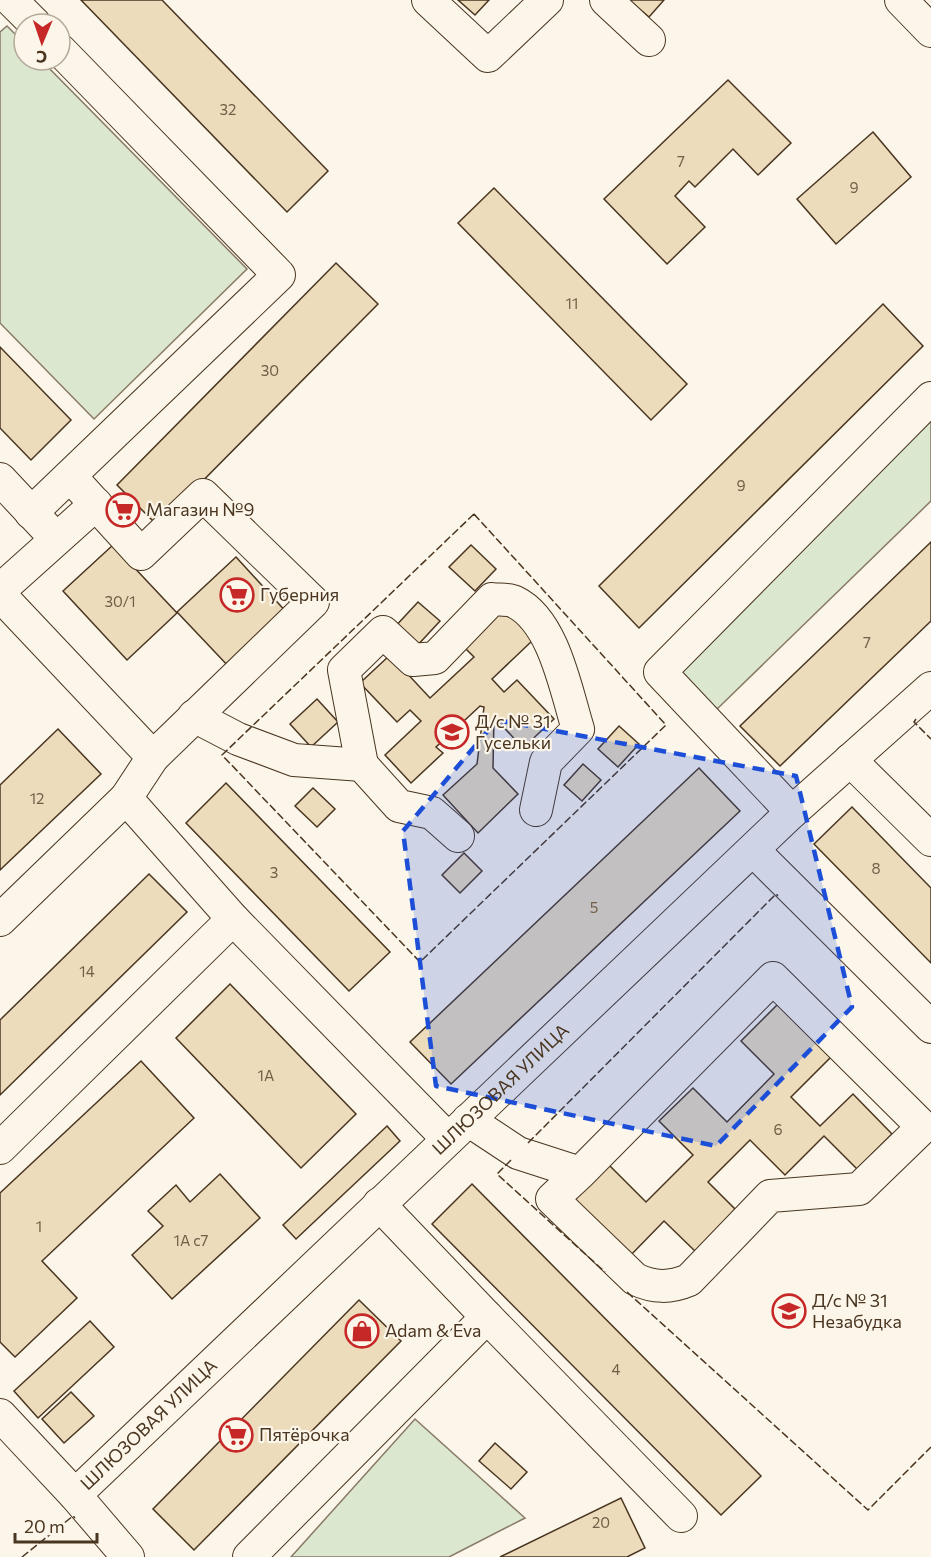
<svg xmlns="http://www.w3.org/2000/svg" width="931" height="1557" font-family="Commissioner,sans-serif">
	<rect width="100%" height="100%" fill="#fbf6e9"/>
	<g fill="#dce7d0" stroke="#887966" stroke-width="1.5">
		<path d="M7,26L24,43V60H41L247,269L94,419L0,323V32Z"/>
		<path d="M931,419V501L714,712L673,670Z"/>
		<path d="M415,1419L525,1518L449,1557H291Z"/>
	</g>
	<g fill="#ecdcbc" stroke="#4a3520" stroke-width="1.5">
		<path d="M81,0H162L328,171L287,212Z"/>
		<path d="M458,0H489L475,15Z"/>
		<path d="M629,0H664L649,17Z"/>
		<path d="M728,80L791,143L758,175L733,149L695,187L689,181L675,196L705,227L667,264L604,199Z"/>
		<path d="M873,132L911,177L836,244L797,199Z"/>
		<path d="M494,188L687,384L651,420L458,223Z"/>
		<path d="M336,263L378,304L158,526L117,485Z"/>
		<path d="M883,304L923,346L639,628L599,586Z"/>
		<path d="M0,347L71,420L31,460L0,428Z"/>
		<path d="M931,542V621L780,766L740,726Z"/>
		<path d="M113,545L177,613L127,660L63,591Z"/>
		<path d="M471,545L496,569L475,591L449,567Z"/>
		<path d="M236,557L289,615L231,669L177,612Z"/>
		<path d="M418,602L440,621L415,648L393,629Z"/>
		<path d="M504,608L533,640L492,679L504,692L517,680L554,719L523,748L494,717L493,768L518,794L478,833L443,795L477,764L484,707L480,706L436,747L443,753L411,783L385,755L421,721L410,710L397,722L360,683L390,655L430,698L474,657L463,646Z"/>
		<path d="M317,699L338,722L311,747L290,724Z"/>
		<path d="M619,726L639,744L618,767L598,749Z"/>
		<path d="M58,729L101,774L0,870V785Z"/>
		<path d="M583,764L601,780L582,801L564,785Z"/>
		<path d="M699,768L740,811L451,1084L410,1042Z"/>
		<path d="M226,783L390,952L349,991L186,823Z"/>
		<path d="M313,788L335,809L317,827L295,806Z"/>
		<path d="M852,807L931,888V963L814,844Z"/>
		<path d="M464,853L482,871L460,893L442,875Z"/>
		<path d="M149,874L187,912L0,1095V1020Z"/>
		<path d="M230,984L356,1114L301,1168L176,1038Z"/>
		<path d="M778,1004L831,1057L791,1097L820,1126L853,1094L892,1134L857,1169L824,1136L785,1175L750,1140L708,1182L737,1211L696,1252L664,1221L629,1257L573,1201L609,1165L646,1202L693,1155L659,1121L693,1088L727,1122L774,1074L741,1041Z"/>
		<path d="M141,1061L194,1118L42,1261L77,1298L15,1357L0,1342V1193Z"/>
		<path d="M387,1126L400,1141L296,1239L283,1225Z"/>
		<path d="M220,1174L260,1218L172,1299L132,1255L163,1226L148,1211L176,1185L190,1202Z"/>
		<path d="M472,1184L761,1476L721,1515L432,1224Z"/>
		<path d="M359,1300L401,1341L194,1550L153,1509Z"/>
		<path d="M90,1321L114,1347L38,1418L14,1391Z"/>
		<path d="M71,1392L94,1416L64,1443L42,1419Z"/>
		<path d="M495,1443L527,1472L511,1489L479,1461Z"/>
		<path d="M621,1498L645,1548L627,1557H500Z"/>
	</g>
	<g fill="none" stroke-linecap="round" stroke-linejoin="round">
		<g stroke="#4a3520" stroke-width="34">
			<g id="minor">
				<path d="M11,0L35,24"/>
				<path d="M428,0L488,56L547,0"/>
				<path d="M606,0L649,40"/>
				<path d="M901,0L931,31"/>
				<path d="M70,476L141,554L203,495L313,602L153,757"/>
				<path d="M0,479L46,528"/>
				<path d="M31,513L279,275L60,50"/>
				<path d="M0,590L96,504"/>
				<path d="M0,595L153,757L126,798"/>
				<path d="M194,716L238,739L294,760L362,765L344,670L383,632L413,660L435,658L492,599C499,600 509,599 515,602C554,621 566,691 578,729L546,762L536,810"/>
				<path d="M850,760L931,840"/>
				<path d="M362,765L399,806L432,813L458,836"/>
				<path d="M792,812L660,672L931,398"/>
				<path d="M753,850L931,1027"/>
				<path d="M0,920L126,798L233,919"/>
				<path d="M468,1120L518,1153L580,1173L773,978L923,1127L859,1189L770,1196L689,1280C670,1288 654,1288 635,1279L552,1199L580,1173"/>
				<path d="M0,1148L233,919L448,1139"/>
				<path d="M379,1204L487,1317"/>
				<path d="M0,1415L75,1495L128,1557"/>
				<path id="s1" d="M75,1495L792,812L931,688"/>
				<path d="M249,1557L487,1317L681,1516"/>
			</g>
		</g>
		<use href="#minor" stroke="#fbf6e9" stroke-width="32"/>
		<g stroke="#4a3520" stroke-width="1.5" stroke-dasharray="8 3" stroke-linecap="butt">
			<path d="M474,514L666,725L420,962L222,755Z"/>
			<path d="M916,719L914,722L931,739"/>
			<path d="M528,1143L776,894L778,896"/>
			<path d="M511,1160L497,1174L605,1272"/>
			<path d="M627,1292L868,1510L931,1447"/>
			<path d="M22,1557L73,1516L75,1518"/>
		</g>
	</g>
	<path fill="#1d4ed8" fill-opacity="0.2" stroke="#1d4ed8" stroke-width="4.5" stroke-dasharray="12 8" stroke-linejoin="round" d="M497,720L796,776L852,1007L716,1146L436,1086L403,831Z"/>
	<defs>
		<g id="supermarket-ring" transform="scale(1.725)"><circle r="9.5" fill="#fbf6e9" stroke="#c62828" stroke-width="1.5"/><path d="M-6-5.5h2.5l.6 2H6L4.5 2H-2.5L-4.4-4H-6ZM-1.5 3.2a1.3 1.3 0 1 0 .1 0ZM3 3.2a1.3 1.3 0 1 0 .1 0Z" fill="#c62828"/></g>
		<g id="school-ring" transform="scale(1.725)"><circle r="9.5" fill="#fbf6e9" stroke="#c62828" stroke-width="1.5"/><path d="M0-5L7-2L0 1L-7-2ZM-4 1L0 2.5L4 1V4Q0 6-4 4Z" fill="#c62828"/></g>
		<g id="shop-ring" transform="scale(1.725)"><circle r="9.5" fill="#fbf6e9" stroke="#c62828" stroke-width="1.5"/><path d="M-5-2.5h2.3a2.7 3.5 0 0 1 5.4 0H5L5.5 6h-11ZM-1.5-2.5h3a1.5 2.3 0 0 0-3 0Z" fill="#c62828"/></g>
	</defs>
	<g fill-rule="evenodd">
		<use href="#supermarket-ring" x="123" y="510"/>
		<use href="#supermarket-ring" x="237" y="595"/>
		<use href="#school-ring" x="452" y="732"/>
		<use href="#school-ring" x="789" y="1311"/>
		<use href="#shop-ring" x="362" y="1331"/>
		<use href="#supermarket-ring" x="236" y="1435"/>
	</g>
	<g text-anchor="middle" stroke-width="4.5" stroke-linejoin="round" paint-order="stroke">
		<g font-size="15" fill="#725f47">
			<text x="228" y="115">32</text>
			<text x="681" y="167">7</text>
			<text x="854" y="193">9</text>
			<text x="572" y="309">11</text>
			<text x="270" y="376">30</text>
			<text x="741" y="491">9</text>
			<text x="120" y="607">30/1</text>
			<text x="867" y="648">7</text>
			<text x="37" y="804">12</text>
			<text x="876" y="874">8</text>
			<text x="274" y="878">3</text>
			<text x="594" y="913">5</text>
			<text x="87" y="977">14</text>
			<text x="266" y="1081">1А</text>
			<text x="778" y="1135">6</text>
			<text x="39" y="1232">1</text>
			<text x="191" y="1246">1А с7</text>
			<text x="616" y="1375">4</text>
			<text x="601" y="1528">20</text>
		</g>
		<g font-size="18" fill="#4a3520" stroke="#fbf6e9" text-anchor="start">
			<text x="146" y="516">Магазин №9</text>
			<text x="260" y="601">Губерния</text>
			<text x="475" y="728">Д/с № 31<tspan x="475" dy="21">Гусельки</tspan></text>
			<text x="812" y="1307">Д/с № 31<tspan x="812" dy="21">Незабудка</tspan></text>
			<text x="385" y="1337">Adam &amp; Eva</text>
			<text x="259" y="1441">Пятёрочка</text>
		</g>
		<g font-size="18" fill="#4a3520" stroke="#fbf6e9">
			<text dy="6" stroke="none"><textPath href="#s1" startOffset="588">ШЛЮЗОВАЯ УЛИЦА</textPath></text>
			<text dy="6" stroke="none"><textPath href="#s1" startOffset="102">ШЛЮЗОВАЯ УЛИЦА</textPath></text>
		</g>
	</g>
	<g transform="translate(42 42) rotate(182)"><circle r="28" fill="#fbf6e9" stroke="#b4a999" stroke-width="1.5"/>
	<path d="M0-4.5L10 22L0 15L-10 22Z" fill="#c62828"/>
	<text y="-9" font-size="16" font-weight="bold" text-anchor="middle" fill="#4a3520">С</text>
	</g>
	<path d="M15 1533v9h82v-9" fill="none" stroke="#4a3520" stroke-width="3"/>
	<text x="24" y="1533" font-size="18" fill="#4a3520" stroke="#fbf6e9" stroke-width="4.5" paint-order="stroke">20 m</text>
</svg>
